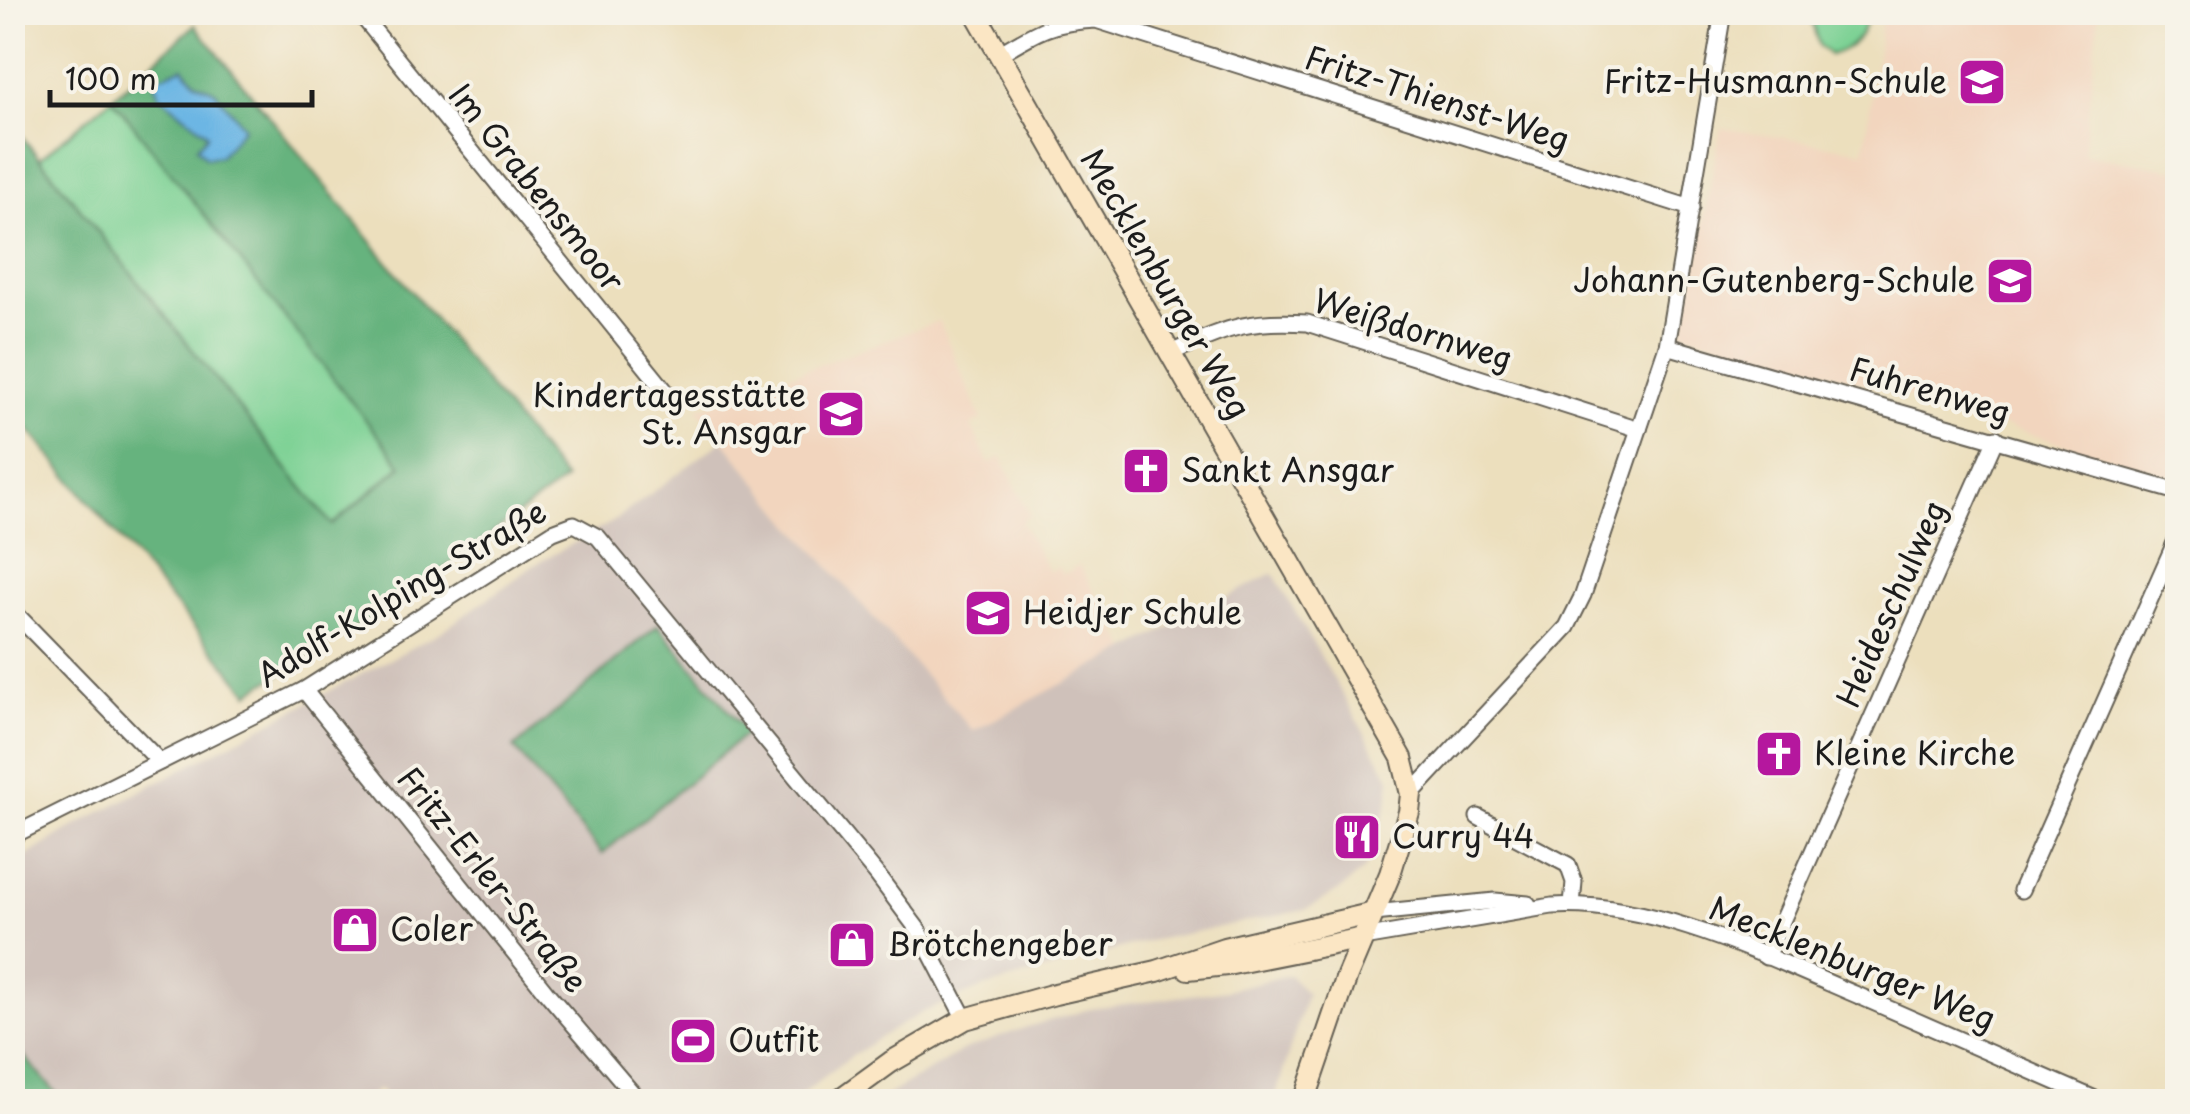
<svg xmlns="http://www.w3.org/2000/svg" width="2190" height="1114" font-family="'Playpen Sans',sans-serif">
	<rect width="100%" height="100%" fill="#f7f3e8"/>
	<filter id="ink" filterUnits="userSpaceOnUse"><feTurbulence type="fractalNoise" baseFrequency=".01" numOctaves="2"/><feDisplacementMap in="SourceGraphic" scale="20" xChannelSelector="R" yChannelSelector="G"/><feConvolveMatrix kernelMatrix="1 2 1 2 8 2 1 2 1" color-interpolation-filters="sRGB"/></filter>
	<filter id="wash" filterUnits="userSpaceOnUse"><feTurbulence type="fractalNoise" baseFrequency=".0048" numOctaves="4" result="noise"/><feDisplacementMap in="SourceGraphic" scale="40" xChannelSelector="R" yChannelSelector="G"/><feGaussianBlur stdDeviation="2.25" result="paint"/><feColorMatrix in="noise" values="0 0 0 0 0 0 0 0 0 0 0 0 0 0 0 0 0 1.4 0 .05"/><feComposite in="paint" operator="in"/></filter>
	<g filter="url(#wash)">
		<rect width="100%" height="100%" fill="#ecdfbd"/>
		<g fill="#f2d5be">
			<path d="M1883,13H2099L2083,154L2177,170V479L1827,372L1683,333L1721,128L1864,151Z"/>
			<path d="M939,321L982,420L971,425L989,464L1001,457L1030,515L1021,522L1049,572L1058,567L1063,575L1079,565L1129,651L973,732L786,518L698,409Z"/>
		</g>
		<g fill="#cfc1ba">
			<path d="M723,440L786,518L973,731L1273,573L1391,779L1388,803L1366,868L1340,890L1305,910L1144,942L980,989L923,1012L882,1036L839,1065L794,1101L392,1102L379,1089L361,1102L63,1101L13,1044L12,865L82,822L441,632L536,564L614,521Z"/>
			<path d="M1289,975L1307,994L1274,1101H877L964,1050L1027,1027L1090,1009L1227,990Z"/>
		</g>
		<g fill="#7dd194" stroke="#4c7658" stroke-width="2.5">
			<path d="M1809,13V12L1867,13C1865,36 1852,49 1830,55L1819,46Z"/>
			<path d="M112,98L402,465L332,525L40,158Z"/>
		</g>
		<g fill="#66b37e" stroke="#41684d" stroke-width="2.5">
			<path d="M195,25L565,480L415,590L249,693L13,411L12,124L332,525L402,466L112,98Z"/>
			<path d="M658,625L747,733L602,854L514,748Z"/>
			<path d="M13,1044L63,1101H13Z"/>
		</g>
		<path fill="#6cb6e4" stroke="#446980" stroke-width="2.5" d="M183,67L196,82L215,91L244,127L220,156L206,158L197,147L208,134L159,95L152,77L165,75Z"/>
	</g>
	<g filter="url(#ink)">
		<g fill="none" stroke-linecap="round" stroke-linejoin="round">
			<g stroke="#656054" stroke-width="19">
				<g id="street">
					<path d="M359,12L671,398"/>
					<path d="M999,54C1037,31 1051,22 1096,20L1691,208"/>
					<path d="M1667,346L2178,492"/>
					<path d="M1170,353C1227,329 1244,319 1307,323L1639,429"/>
					<path d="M12,610L160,762"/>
					<path d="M304,690L546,992L640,1102"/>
					<path d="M1411,794L1567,627L1583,595L1667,346L1723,12"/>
					<path d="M1478,817L1568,865L1574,882L1572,905"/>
					<path d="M12,836L304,690L553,532L574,524L598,537L878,876L919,931L965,1019"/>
					<path d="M2021,890L2178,536"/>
					<path d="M1374,913L1495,901L1528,904"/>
					<path d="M1363,938L1552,906C1653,900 1765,956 1857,995C1938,1031 2020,1066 2102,1102"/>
					<path d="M1766,957L1996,438"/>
				</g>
			</g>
			<g stroke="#656054" stroke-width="24">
				<g id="secondary">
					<path d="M975,12L1402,758L1411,794L1409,812L1390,874L1347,976L1304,1102"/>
					<path d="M1188,969L1227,965L1363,938"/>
					<path d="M836,1102L891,1062L965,1019L1055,994L1157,971L1224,948L1374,913"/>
				</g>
			</g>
			<use href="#street" stroke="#fff" stroke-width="15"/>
			<use href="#secondary" stroke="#fbe6c4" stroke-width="20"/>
		</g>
	</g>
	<defs>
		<g id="school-square" transform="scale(2.5)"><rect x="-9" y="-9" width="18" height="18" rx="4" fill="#b5179e" stroke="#f7f3e8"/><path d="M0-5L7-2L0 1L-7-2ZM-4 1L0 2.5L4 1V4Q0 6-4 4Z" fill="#fff"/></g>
		<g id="church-square" transform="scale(2.5)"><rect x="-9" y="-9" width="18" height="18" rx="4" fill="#b5179e" stroke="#f7f3e8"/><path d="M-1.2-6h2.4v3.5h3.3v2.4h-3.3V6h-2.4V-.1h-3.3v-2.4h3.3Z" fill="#fff"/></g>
		<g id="restaurant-square" transform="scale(2.5)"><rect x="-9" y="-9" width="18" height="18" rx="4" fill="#b5179e" stroke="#f7f3e8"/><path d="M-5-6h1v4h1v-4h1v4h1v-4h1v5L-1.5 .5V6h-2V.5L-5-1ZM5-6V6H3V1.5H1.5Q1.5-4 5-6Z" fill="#fff"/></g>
		<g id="shop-square" transform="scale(2.5)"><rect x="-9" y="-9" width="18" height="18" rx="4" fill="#b5179e" stroke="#f7f3e8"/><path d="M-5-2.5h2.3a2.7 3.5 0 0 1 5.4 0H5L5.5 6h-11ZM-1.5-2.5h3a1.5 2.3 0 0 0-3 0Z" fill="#fff"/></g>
		<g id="stadium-square" transform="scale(2.5)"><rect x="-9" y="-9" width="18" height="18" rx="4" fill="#b5179e" stroke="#f7f3e8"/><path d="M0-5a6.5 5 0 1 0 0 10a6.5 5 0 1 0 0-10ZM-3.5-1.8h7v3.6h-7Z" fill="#fff"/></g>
	</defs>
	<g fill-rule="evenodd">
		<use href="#school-square" x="1982" y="82"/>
		<use href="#school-square" x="2010" y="281"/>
		<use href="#school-square" x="841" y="414"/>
		<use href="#church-square" x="1146" y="471"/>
		<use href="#school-square" x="988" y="613"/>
		<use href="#church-square" x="1779" y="754"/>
		<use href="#restaurant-square" x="1357" y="837"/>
		<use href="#shop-square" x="355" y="930"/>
		<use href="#shop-square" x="852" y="945"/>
		<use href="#stadium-square" x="693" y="1041"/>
	</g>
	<g text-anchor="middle" stroke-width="8" stroke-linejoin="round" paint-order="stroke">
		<g font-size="32" fill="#1c1c1c" stroke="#f7f3e8" text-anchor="start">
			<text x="1947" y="93" text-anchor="end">Fritz-Husmann-Schule</text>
			<text x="1975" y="292" text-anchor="end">Johann-Gutenberg-Schule</text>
			<text x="806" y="407" text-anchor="end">Kindertagesstätte<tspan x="806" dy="37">St. Ansgar</tspan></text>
			<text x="1181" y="482">Sankt Ansgar</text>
			<text x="1023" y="624">Heidjer Schule</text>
			<text x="1814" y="765">Kleine Kirche</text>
			<text x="1392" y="848">Curry 44</text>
			<text x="390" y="941">Coler</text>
			<text x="887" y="956">Brötchengeber</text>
			<text x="728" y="1052">Outfit</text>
		</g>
		<g font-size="32" fill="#1c1c1c" stroke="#f7f3e8">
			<text transform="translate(1437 99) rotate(18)" y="11">Fritz-Thienst-Weg</text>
			<text transform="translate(536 188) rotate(51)" y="11">Im Grabensmoor</text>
			<text transform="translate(1165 284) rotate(60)" y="11">Mecklenburger Weg</text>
			<text transform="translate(1413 330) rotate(17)" y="11">Weißdornweg</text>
			<text transform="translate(1930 391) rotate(16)" y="11">Fuhrenweg</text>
			<text transform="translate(402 594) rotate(-31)" y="11">Adolf-Kolping-Straße</text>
			<text transform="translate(1892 604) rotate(-66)" y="11">Heideschulweg</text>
			<text transform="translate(492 880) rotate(51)" y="11">Fritz-Erler-Straße</text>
			<text transform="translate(1852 964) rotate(22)" y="11">Mecklenburger Weg</text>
		</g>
	</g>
	<rect width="2190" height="1114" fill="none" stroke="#f7f3e8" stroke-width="50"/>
	<path d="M50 90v15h262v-15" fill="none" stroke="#1c1c1c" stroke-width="5"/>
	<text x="65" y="90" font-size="30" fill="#1c1c1c" stroke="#f7f3e8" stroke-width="8" paint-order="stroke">100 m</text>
</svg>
